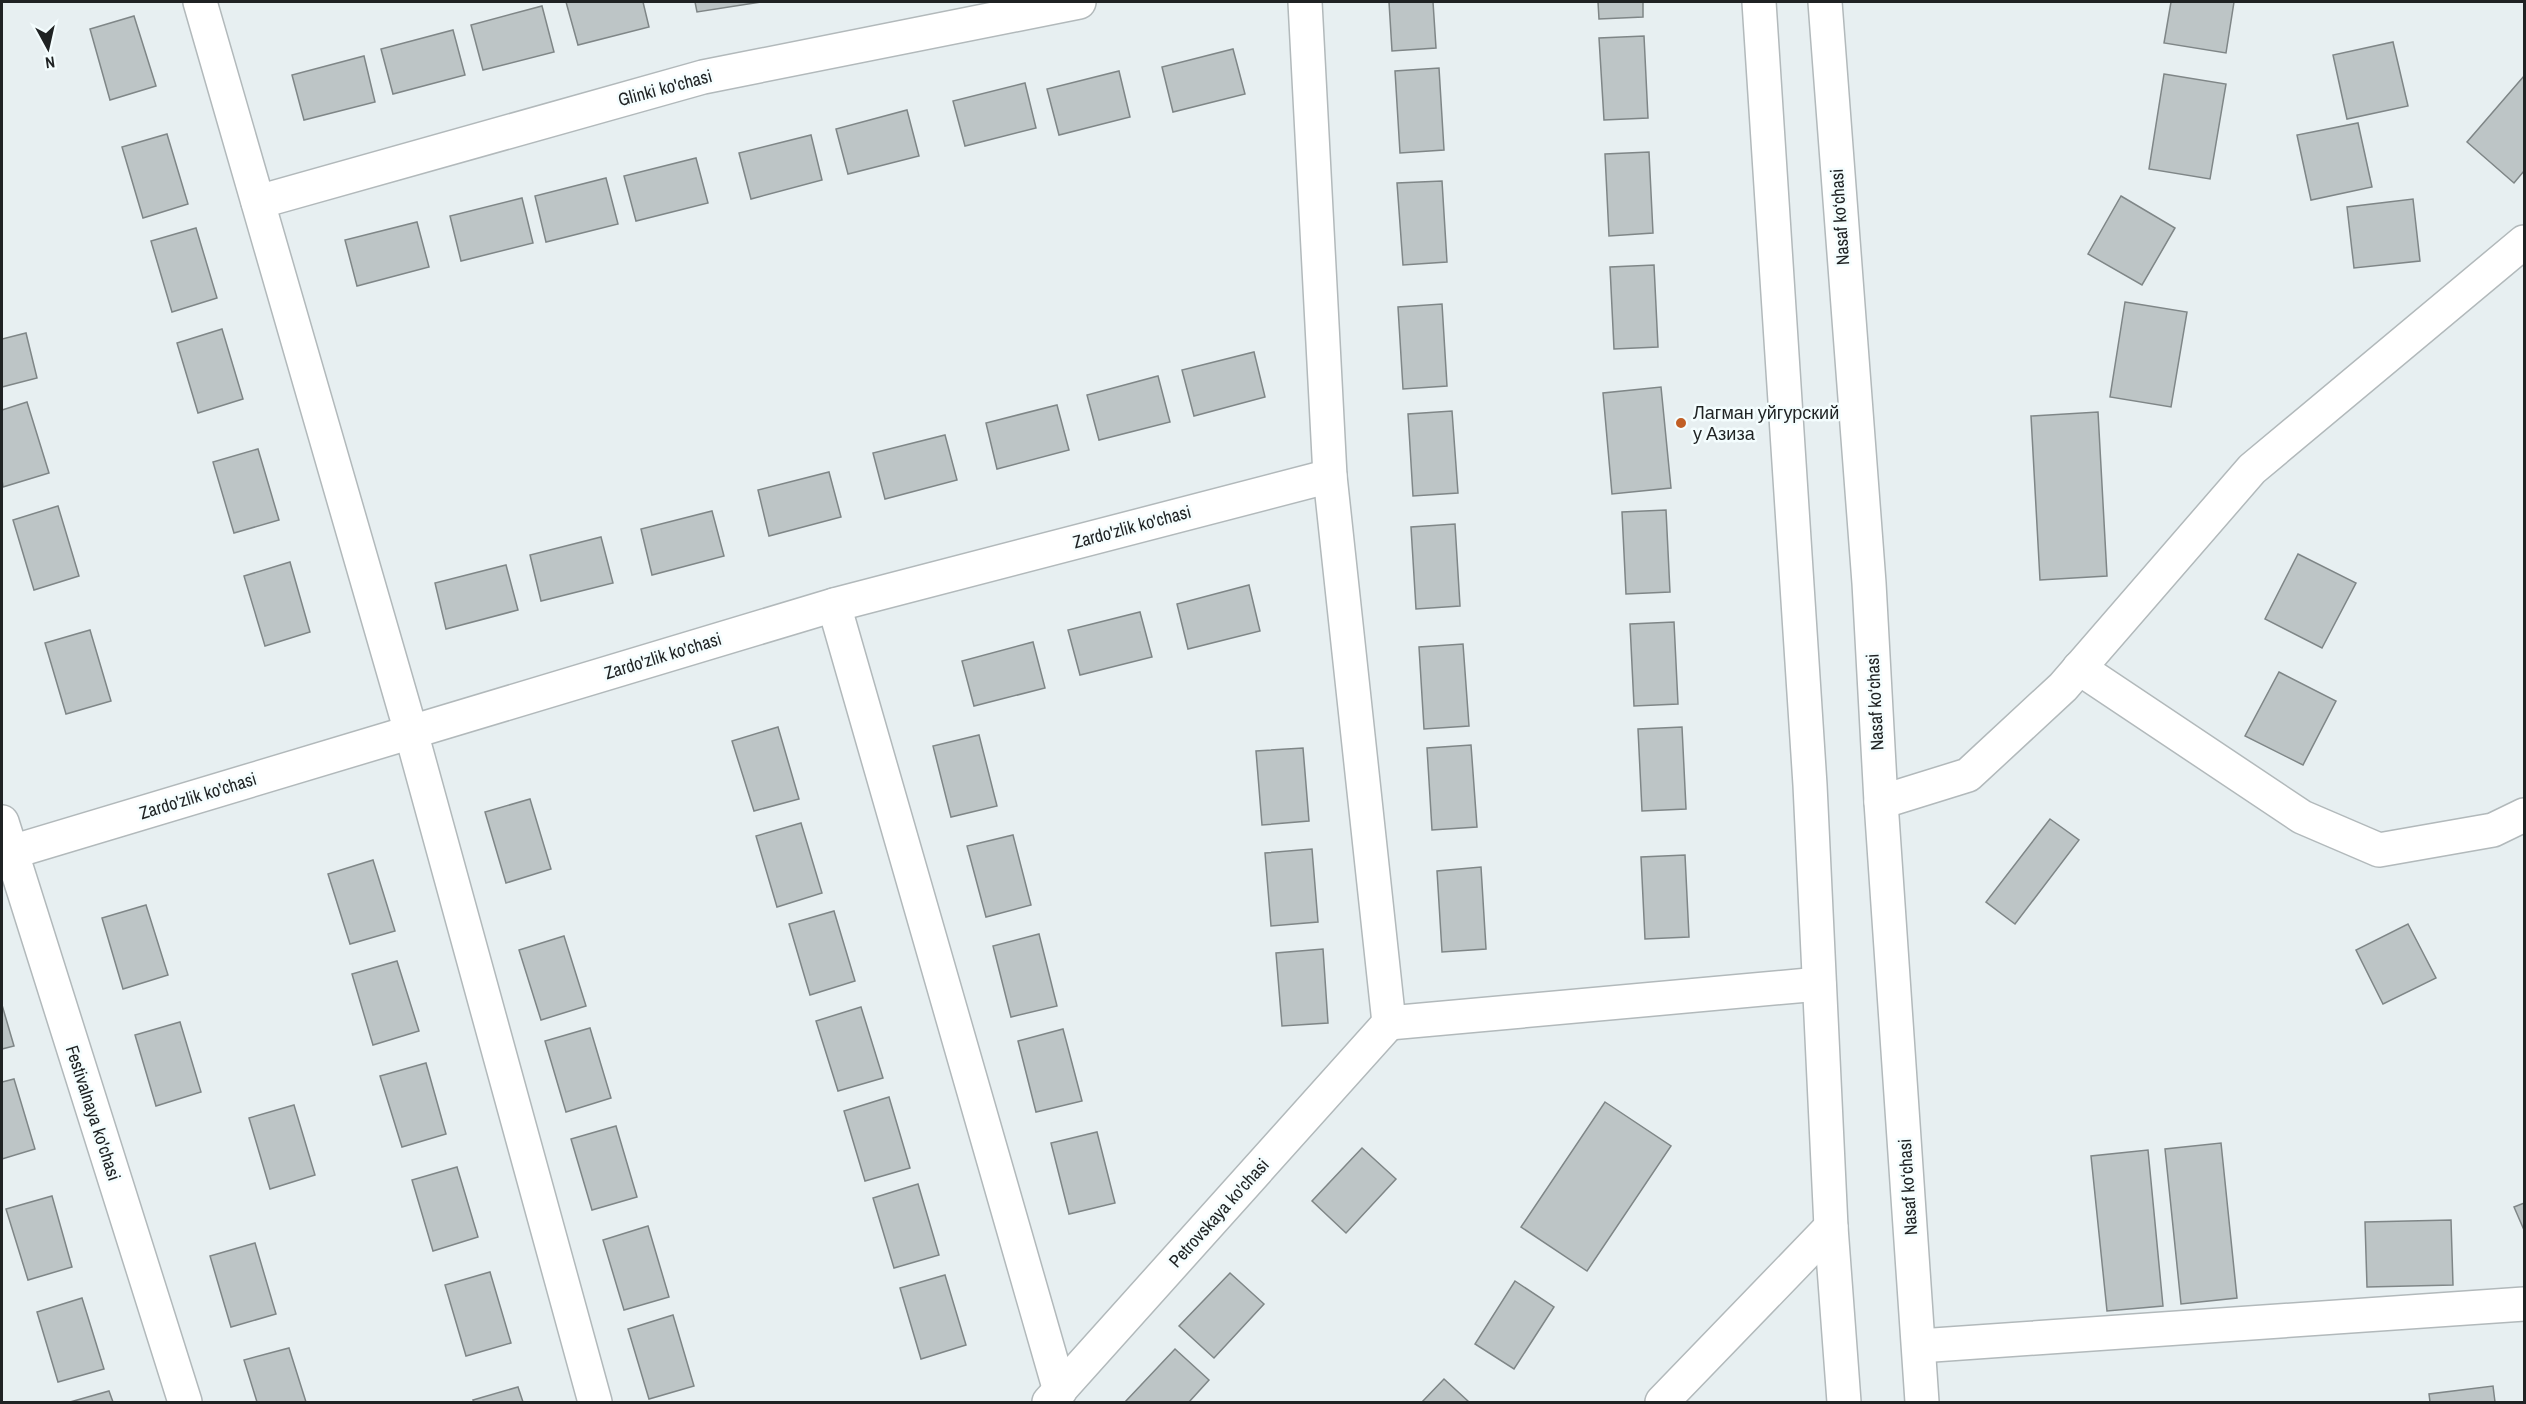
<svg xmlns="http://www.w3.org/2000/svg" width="2526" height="1404" font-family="'Archivo Narrow',sans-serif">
	<rect width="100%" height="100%" fill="#e7eff1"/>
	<g fill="#bdc5c6" stroke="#7f8687" stroke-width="1.5">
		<path d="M566,2H643L649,27L578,45Z"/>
		<path d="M695,2H761L697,12Z"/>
		<path d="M1389,2H1433L1436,48L1392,51Z"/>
		<path d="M1598,2H1643V17L1599,19Z"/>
		<path d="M2171,2H2234L2226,53L2164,43Z"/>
		<path d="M542,6L554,52L483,70L471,25Z"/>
		<path d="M134,16L156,86L110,100L90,29Z"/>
		<path d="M453,30L465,75L393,94L381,49Z"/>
		<path d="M1644,36L1648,118L1604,120L1599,38Z"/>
		<path d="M2393,42L2408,106L2347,119L2333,55Z"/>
		<path d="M1233,49L1245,94L1173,112L1162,67Z"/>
		<path d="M364,56L375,102L304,120L292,75Z"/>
		<path d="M1439,68L1444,150L1400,153L1395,71Z"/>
		<path d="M1119,71L1130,117L1059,135L1047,89Z"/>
		<path d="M2164,74L2226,84L2210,179L2149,169Z"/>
		<path d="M2524,76V171L2514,183L2467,142Z"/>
		<path d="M1025,83L1036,128L965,146L953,101Z"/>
		<path d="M907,110L919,156L848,174L836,129Z"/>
		<path d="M2358,123L2372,187L2311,200L2297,135Z"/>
		<path d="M167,134L188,204L143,218L122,147Z"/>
		<path d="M811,135L822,180L751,199L739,153Z"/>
		<path d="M1649,152L1653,233L1609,236L1605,154Z"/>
		<path d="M696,158L708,203L636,221L624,176Z"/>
		<path d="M606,178L618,224L546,242L535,196Z"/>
		<path d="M1442,181L1447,262L1403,265L1397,183Z"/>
		<path d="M2121,196L2175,228L2142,285L2088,254Z"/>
		<path d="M522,198L533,243L461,261L450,216Z"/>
		<path d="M2413,199L2420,261L2354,268L2347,207Z"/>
		<path d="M417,222L429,267L357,286L345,240Z"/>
		<path d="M196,228L217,298L172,312L151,241Z"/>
		<path d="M1654,265L1658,347L1614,349L1610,267Z"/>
		<path d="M2125,302L2187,312L2171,407L2110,397Z"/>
		<path d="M1442,304L1447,386L1403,389L1398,307Z"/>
		<path d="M222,329L243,399L198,413L177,343Z"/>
		<path d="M26,333L37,378L2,387V339Z"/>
		<path d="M1254,352L1265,397L1194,416L1182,370Z"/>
		<path d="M1158,376L1170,422L1099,440L1087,395Z"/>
		<path d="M1661,387L1671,488L1612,494L1603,393Z"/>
		<path d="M27,402L49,473L3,487L2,480V410Z"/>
		<path d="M1057,405L1069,450L997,469L986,423Z"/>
		<path d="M1452,411L1458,493L1413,496L1408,414Z"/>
		<path d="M2098,412L2107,576L2040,580L2031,416Z"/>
		<path d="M945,435L957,480L885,499L873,453Z"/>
		<path d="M258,449L279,520L234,533L213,462Z"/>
		<path d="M829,472L841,517L769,536L758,490Z"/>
		<path d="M58,506L79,576L34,590L13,520Z"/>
		<path d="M1666,510L1670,592L1626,594L1622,512Z"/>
		<path d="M712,511L724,556L652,575L641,529Z"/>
		<path d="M1455,524L1460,606L1416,609L1411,527Z"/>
		<path d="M601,537L613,583L541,601L530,555Z"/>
		<path d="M2298,554L2356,583L2322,648L2265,619Z"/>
		<path d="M290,562L310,632L265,646L244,576Z"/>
		<path d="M506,565L518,610L446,629L435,583Z"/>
		<path d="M1249,585L1260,631L1188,649L1177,604Z"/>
		<path d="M1140,612L1152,657L1080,675L1068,630Z"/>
		<path d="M1674,622L1678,704L1634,706L1630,624Z"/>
		<path d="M90,630L111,701L66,714L45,643Z"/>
		<path d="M1033,642L1045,688L974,706L962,661Z"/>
		<path d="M1463,644L1469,726L1424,729L1419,647Z"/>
		<path d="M2279,672L2336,701L2303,765L2245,736Z"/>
		<path d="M778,727L799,799L754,811L732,741Z"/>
		<path d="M1682,727L1686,809L1642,811L1638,729Z"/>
		<path d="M979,735L997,806L951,817L933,746Z"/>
		<path d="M1471,745L1477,827L1432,830L1427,748Z"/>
		<path d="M1303,748L1309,821L1262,825L1256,751Z"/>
		<path d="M530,799L551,869L506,883L485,812Z"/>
		<path d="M2050,819L2079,840L2015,924L1986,902Z"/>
		<path d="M801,823L822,893L777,907L756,836Z"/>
		<path d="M1013,835L1031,905L986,917L967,846Z"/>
		<path d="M1312,849L1318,922L1271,926L1265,853Z"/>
		<path d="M1685,855L1689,937L1645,939L1641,857Z"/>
		<path d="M373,860L395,931L350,944L328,874Z"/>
		<path d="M1481,867L1486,949L1442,952L1437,871Z"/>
		<path d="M146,905L168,975L123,989L102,918Z"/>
		<path d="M834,911L855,981L810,995L789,924Z"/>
		<path d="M2408,924L2436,978L2383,1004L2356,950Z"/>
		<path d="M1039,934L1057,1006L1011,1017L993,946Z"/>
		<path d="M564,936L586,1006L541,1020L519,950Z"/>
		<path d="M1323,949L1328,1023L1282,1026L1276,953Z"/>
		<path d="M397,961L419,1031L373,1045L352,974Z"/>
		<path d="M2,1005L14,1046L2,1049Z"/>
		<path d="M861,1007L883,1078L838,1091L816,1021Z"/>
		<path d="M180,1022L201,1092L156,1106L135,1035Z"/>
		<path d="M590,1028L611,1098L566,1112L545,1041Z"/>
		<path d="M1063,1029L1082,1101L1036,1112L1018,1041Z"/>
		<path d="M426,1063L446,1134L402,1147L380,1076Z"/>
		<path d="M14,1079L35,1149L2,1159V1082Z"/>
		<path d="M889,1097L910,1168L865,1181L844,1111Z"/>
		<path d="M1605,1102L1671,1146L1587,1271L1521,1227Z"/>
		<path d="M294,1105L315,1175L270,1189L249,1118Z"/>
		<path d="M616,1126L637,1197L592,1210L571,1139Z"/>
		<path d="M1097,1132L1115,1203L1069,1214L1051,1143Z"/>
		<path d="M2221,1143L2237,1298L2181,1304L2165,1149Z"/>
		<path d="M1362,1148L1396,1179L1346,1233L1312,1201Z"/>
		<path d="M2148,1150L2163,1306L2107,1311L2091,1156Z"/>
		<path d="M457,1167L478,1237L433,1251L412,1180Z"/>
		<path d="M918,1184L939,1255L894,1268L873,1198Z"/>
		<path d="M52,1196L72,1267L28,1280L6,1209Z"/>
		<path d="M2524,1203V1230L2514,1207Z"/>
		<path d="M2451,1220L2453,1285L2367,1287L2365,1222Z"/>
		<path d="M648,1226L669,1297L624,1310L603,1240Z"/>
		<path d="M255,1243L276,1314L231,1327L210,1256Z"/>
		<path d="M490,1272L511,1343L466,1356L445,1285Z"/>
		<path d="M1230,1273L1264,1304L1214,1358L1179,1326Z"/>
		<path d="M945,1275L966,1345L921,1359L900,1288Z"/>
		<path d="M1515,1281L1554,1307L1514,1369L1475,1344Z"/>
		<path d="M82,1298L104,1369L58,1382L37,1312Z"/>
		<path d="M673,1315L694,1386L649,1399L628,1329Z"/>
		<path d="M289,1348L306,1402H257L244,1360Z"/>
		<path d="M1175,1349L1209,1380L1189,1402H1125Z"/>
		<path d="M1444,1379L1469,1402H1422Z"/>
		<path d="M2493,1386L2495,1402H2430L2429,1394Z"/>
		<path d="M518,1387L523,1402H474L473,1400Z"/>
		<path d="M109,1391L113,1402H70Z"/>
	</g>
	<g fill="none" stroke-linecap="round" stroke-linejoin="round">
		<g stroke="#b2b9bb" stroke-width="36">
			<g id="minor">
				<path d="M200,2L411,732L595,1402"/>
				<path d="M1305,2L1330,476L1389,1023"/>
				<path d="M258,202L703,77L1079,2"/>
				<path d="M834,605L1060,1391"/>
				<path d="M2079,668L2302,817L2379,850L2493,830L2524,815"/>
				<path d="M1881,802L1968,775L2063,687L2252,469L2524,242"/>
				<path d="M2,822L185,1402"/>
				<path d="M2,855L834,605L1330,476"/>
				<path d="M1389,1023L1819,984"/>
				<path d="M1919,1346L2524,1304"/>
				<path d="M1049,1402L1389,1023"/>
				<path d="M1662,1402L1831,1227"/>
			</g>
		</g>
		<g stroke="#b2b9bb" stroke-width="36">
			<g id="secondary">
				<path d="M1759,2L1810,785L1831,1227L1844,1402"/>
				<path d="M1825,2L1869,583L1881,802L1922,1402"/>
			</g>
		</g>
		<use href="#minor" stroke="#fff" stroke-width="33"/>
		<use href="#secondary" stroke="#fff" stroke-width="33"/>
	</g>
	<circle fill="#c15e25" stroke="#f4fdfe" stroke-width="2" cx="1681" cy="423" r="6"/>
	<g text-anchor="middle" stroke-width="5" stroke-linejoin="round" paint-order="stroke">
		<g font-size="18" fill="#1f2223" stroke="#f4fdfe">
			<text transform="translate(665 88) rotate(-15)" y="6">Glinki ko'chasi</text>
			<text transform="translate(1840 217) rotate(-94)" y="6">Nasaf ko‘chasi</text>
			<text transform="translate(1132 527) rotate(-15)" y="6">Zardo'zlik ko'chasi</text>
			<text transform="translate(663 656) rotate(-17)" y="6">Zardo'zlik ko'chasi</text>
			<text transform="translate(1875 702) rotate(-93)" y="6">Nasaf ko‘chasi</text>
			<text transform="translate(198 796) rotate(-17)" y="6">Zardo'zlik ko'chasi</text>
			<text transform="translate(93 1113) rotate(72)" y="6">Festivalnaya ko'chasi</text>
			<text transform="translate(1908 1187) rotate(-94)" y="6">Nasaf ko‘chasi</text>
			<text transform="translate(1219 1213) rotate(-48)" y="6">Petrovskaya ko'chasi</text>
		</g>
		<g font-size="18" fill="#1f2223" stroke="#f4fdfe" text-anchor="start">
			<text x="1693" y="419">Лагман уйгурский<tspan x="1693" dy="21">у Азиза</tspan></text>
		</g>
	</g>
	<rect width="2526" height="1404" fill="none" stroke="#1f2223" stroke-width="6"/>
	<g transform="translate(48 48) rotate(172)" stroke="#f4fdfe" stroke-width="4.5" paint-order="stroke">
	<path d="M0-4.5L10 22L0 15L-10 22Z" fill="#1f2223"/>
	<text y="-9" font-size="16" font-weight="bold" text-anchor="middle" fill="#1f2223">N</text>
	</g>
</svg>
